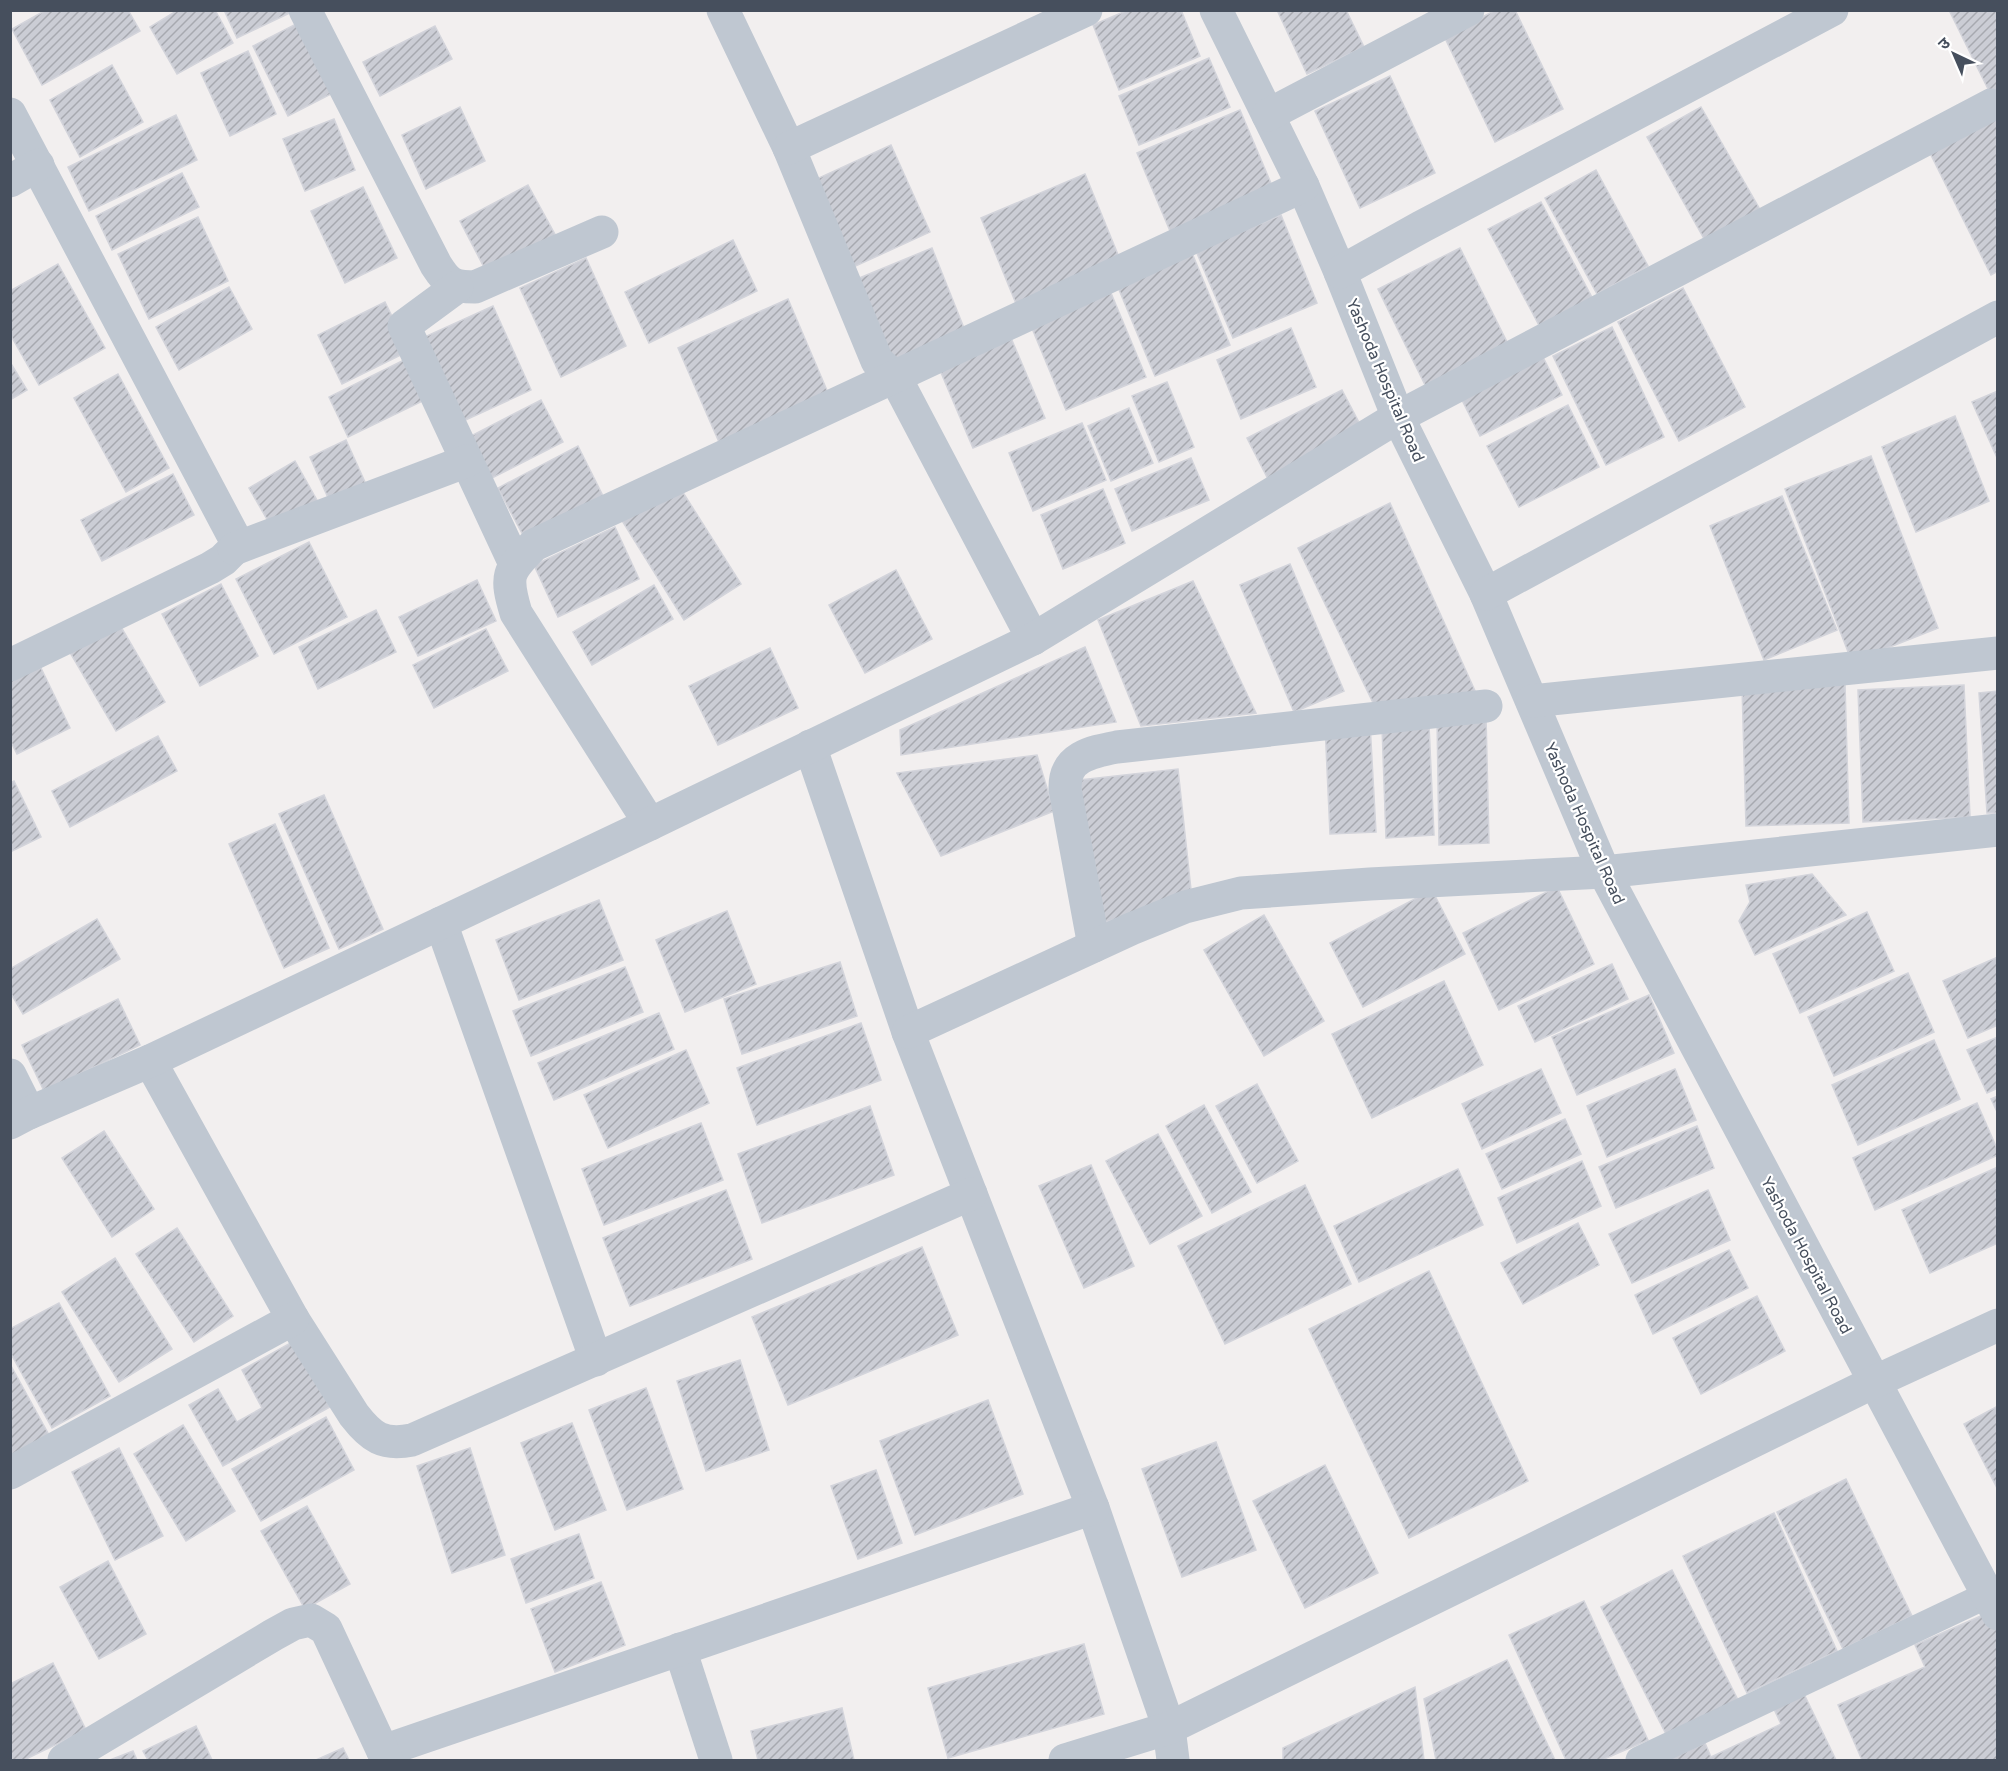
<svg xmlns="http://www.w3.org/2000/svg" width="2008" height="1771" font-family="'Varela Round','Noto Sans Devanagari',sans-serif">
	<defs>
		<pattern id="building-hatch" width="6" height="6" patternUnits="userSpaceOnUse" patternTransform="scale(1.5)"><rect width="6" height="6" fill="#cbcdd5"/><path d="M-1 1l2-2M0 6l6-6M5 7l2-2" fill="none" stroke="#a7a9b0"/></pattern>
	</defs>
	<rect width="100%" height="100%" fill="#f2efef"/>
	<g fill="url(#building-hatch)" stroke="#d3d4db" stroke-width="1.5">
		<path d="M46,10H128L140,31L42,85L12,29Z"/>
		<path d="M178,10H215L233,43L177,74L150,27Z"/>
		<path d="M224,10H294V11L237,38Z"/>
		<path d="M1128,10H1181L1200,56L1119,90L1093,25Z"/>
		<path d="M1277,10H1346L1364,47L1307,74Z"/>
		<path d="M1496,10H1515L1563,109L1495,142L1444,36Z"/>
		<path d="M1949,10H1998V94L1992,97Z"/>
		<path d="M300,22L335,92L288,116L253,46Z"/>
		<path d="M435,26L452,59L380,96L363,62Z"/>
		<path d="M248,51L276,114L230,136L201,73Z"/>
		<path d="M1209,58L1230,107L1139,145L1119,96Z"/>
		<path d="M112,65L143,122L80,157L50,100Z"/>
		<path d="M1390,76L1435,173L1360,208L1315,111Z"/>
		<path d="M460,107L485,161L426,189L402,135Z"/>
		<path d="M1701,107L1762,213L1707,244L1647,137Z"/>
		<path d="M1240,110L1276,195L1173,238L1137,153Z"/>
		<path d="M176,115L197,160L89,211L68,167Z"/>
		<path d="M1995,118L1998,123V271L1991,275L1929,151Z"/>
		<path d="M334,119L355,170L305,191L283,139Z"/>
		<path d="M891,145L930,232L849,269L810,182Z"/>
		<path d="M1596,170L1648,266L1597,294L1545,198Z"/>
		<path d="M182,173L199,207L112,250L96,216Z"/>
		<path d="M1085,174L1121,262L1017,306L981,218Z"/>
		<path d="M528,185L557,238L488,275L460,221Z"/>
		<path d="M363,187L397,258L345,283L311,211Z"/>
		<path d="M1541,202L1595,303L1542,331L1488,229Z"/>
		<path d="M1281,215L1317,303L1233,338L1196,251Z"/>
		<path d="M198,217L228,281L149,319L118,254Z"/>
		<path d="M733,240L757,291L649,343L625,292Z"/>
		<path d="M932,248L966,333L891,363L857,279Z"/>
		<path d="M1460,248L1513,354L1430,395L1378,289Z"/>
		<path d="M1192,253L1230,345L1155,376L1117,285Z"/>
		<path d="M586,258L626,346L561,377L520,288Z"/>
		<path d="M58,264L105,348L39,385L10,334V291Z"/>
		<path d="M229,287L252,329L179,370L156,327Z"/>
		<path d="M1683,288L1745,407L1679,441L1618,322Z"/>
		<path d="M1111,293L1146,377L1066,410L1031,326Z"/>
		<path d="M788,299L829,395L719,442L678,348Z"/>
		<path d="M385,302L409,351L342,384L318,335Z"/>
		<path d="M493,306L531,390L459,423L420,339Z"/>
		<path d="M1612,327L1664,437L1606,465L1553,356Z"/>
		<path d="M1291,328L1316,387L1241,419L1217,360Z"/>
		<path d="M1011,338L1045,418L973,448L939,368Z"/>
		<path d="M1542,355L1562,395L1480,436L1460,396Z"/>
		<path d="M412,356L431,397L348,437L329,397Z"/>
		<path d="M10,362L27,390L10,400Z"/>
		<path d="M118,374L169,468L126,492L74,398Z"/>
		<path d="M1167,382L1194,447L1159,462L1132,396Z"/>
		<path d="M1342,390L1364,432L1269,481L1247,438Z"/>
		<path d="M1998,391V460L1972,402Z"/>
		<path d="M541,400L563,442L490,479L469,437Z"/>
		<path d="M1568,405L1599,467L1519,507L1487,446Z"/>
		<path d="M1129,408L1153,463L1111,481L1088,426Z"/>
		<path d="M1955,416L1989,501L1916,532L1882,447Z"/>
		<path d="M1082,423L1106,480L1033,511L1009,453Z"/>
		<path d="M346,440L370,493L333,509L310,457Z"/>
		<path d="M578,446L603,496L524,537L498,488Z"/>
		<path d="M1871,456L1938,628L1852,662L1785,489Z"/>
		<path d="M1191,458L1209,500L1132,531L1115,489Z"/>
		<path d="M295,461L318,502L272,528L249,488Z"/>
		<path d="M173,474L194,515L102,561L81,520Z"/>
		<path d="M677,483L741,584L684,620L621,519Z"/>
		<path d="M1103,489L1125,543L1063,569L1041,515Z"/>
		<path d="M1782,496L1837,630L1764,660L1710,526Z"/>
		<path d="M1390,503L1481,704L1378,713L1298,548Z"/>
		<path d="M615,527L639,579L558,617L534,565Z"/>
		<path d="M309,542L347,617L274,654L236,579Z"/>
		<path d="M1290,564L1344,691L1294,712L1240,585Z"/>
		<path d="M896,570L932,639L865,673L829,605Z"/>
		<path d="M477,580L496,621L418,656L399,617Z"/>
		<path d="M1193,581L1256,713L1141,726L1098,620Z"/>
		<path d="M221,584L258,656L200,686L162,614Z"/>
		<path d="M654,585L673,619L592,665L573,632Z"/>
		<path d="M376,610L396,652L318,689L299,647Z"/>
		<path d="M114,615L165,702L116,731L65,644Z"/>
		<path d="M486,629L508,671L434,708L413,665Z"/>
		<path d="M1085,647L1116,722L901,755L900,730Z"/>
		<path d="M770,648L798,708L718,745L689,686Z"/>
		<path d="M40,666L70,728L17,754L10,740V680Z"/>
		<path d="M1845,684L1849,823L1746,826L1742,687Z"/>
		<path d="M1964,685L1970,817L1863,822L1858,690Z"/>
		<path d="M1998,691V813H1987L1979,693Z"/>
		<path d="M1486,716L1489,843L1439,845L1437,718Z"/>
		<path d="M1370,723L1376,832L1330,834L1325,725Z"/>
		<path d="M1429,725L1434,835L1386,838L1382,727Z"/>
		<path d="M158,736L177,771L70,827L52,791Z"/>
		<path d="M1037,755L1054,811L941,856L897,773Z"/>
		<path d="M1178,769L1192,899L1102,923L1071,781Z"/>
		<path d="M14,781L41,837L10,852V783Z"/>
		<path d="M324,795L383,929L339,949L279,814Z"/>
		<path d="M275,824L329,948L284,968L229,844Z"/>
		<path d="M1812,874L1846,915L1755,955L1739,921L1750,902L1746,885Z"/>
		<path d="M1557,887L1594,964L1499,1010L1463,933Z"/>
		<path d="M1432,890L1465,954L1363,1007L1330,943Z"/>
		<path d="M599,900L623,960L519,1000L496,940Z"/>
		<path d="M727,911L756,984L685,1012L656,940Z"/>
		<path d="M1867,912L1894,971L1800,1013L1773,954Z"/>
		<path d="M1264,915L1324,1021L1264,1056L1204,950Z"/>
		<path d="M97,919L120,959L23,1014L10,992V969Z"/>
		<path d="M1998,957V1025L1968,1038L1943,981Z"/>
		<path d="M840,962L857,1016L742,1054L724,999Z"/>
		<path d="M1612,964L1628,999L1535,1042L1518,1006Z"/>
		<path d="M625,967L643,1012L531,1056L513,1011Z"/>
		<path d="M1908,973L1934,1032L1834,1076L1808,1017Z"/>
		<path d="M1444,981L1483,1065L1372,1118L1332,1034Z"/>
		<path d="M1649,995L1674,1053L1577,1095L1552,1037Z"/>
		<path d="M118,999L140,1045L44,1091L22,1045Z"/>
		<path d="M659,1013L674,1049L554,1100L538,1063Z"/>
		<path d="M861,1023L881,1080L757,1125L737,1068Z"/>
		<path d="M1998,1037V1088L1987,1093L1967,1050Z"/>
		<path d="M1934,1040L1960,1099L1858,1145L1832,1085Z"/>
		<path d="M686,1050L709,1103L608,1148L584,1095Z"/>
		<path d="M1541,1069L1561,1113L1482,1149L1462,1104Z"/>
		<path d="M1675,1069L1696,1120L1607,1157L1587,1106Z"/>
		<path d="M1257,1084L1298,1161L1257,1183L1216,1106Z"/>
		<path d="M1998,1096V1114L1991,1099Z"/>
		<path d="M1977,1103L1998,1151V1155L1875,1210L1853,1158Z"/>
		<path d="M1204,1105L1251,1192L1212,1213L1166,1126Z"/>
		<path d="M870,1106L894,1175L762,1223L738,1154Z"/>
		<path d="M1565,1119L1581,1154L1502,1189L1486,1154Z"/>
		<path d="M701,1123L723,1180L604,1225L582,1169Z"/>
		<path d="M1697,1126L1714,1168L1616,1208L1599,1167Z"/>
		<path d="M104,1131L154,1209L112,1237L62,1158Z"/>
		<path d="M1158,1134L1202,1216L1150,1244L1106,1161Z"/>
		<path d="M1582,1161L1601,1206L1517,1243L1498,1198Z"/>
		<path d="M1091,1165L1134,1266L1084,1288L1039,1186Z"/>
		<path d="M1998,1167V1243L1930,1273L1902,1210Z"/>
		<path d="M1458,1169L1483,1225L1359,1282L1334,1226Z"/>
		<path d="M1305,1185L1351,1284L1225,1344L1178,1246Z"/>
		<path d="M726,1190L752,1259L630,1306L603,1238Z"/>
		<path d="M1708,1190L1730,1240L1632,1283L1609,1234Z"/>
		<path d="M1578,1223L1599,1265L1523,1304L1501,1263Z"/>
		<path d="M177,1228L233,1316L194,1342L136,1254Z"/>
		<path d="M922,1247L958,1335L788,1405L752,1317Z"/>
		<path d="M1729,1250L1748,1288L1653,1334L1635,1295Z"/>
		<path d="M115,1258L172,1349L119,1382L62,1292Z"/>
		<path d="M1429,1271L1528,1481L1409,1538L1309,1329Z"/>
		<path d="M1757,1296L1785,1351L1701,1394L1673,1338Z"/>
		<path d="M59,1303L110,1396L52,1428L10,1352V1329Z"/>
		<path d="M294,1341L330,1407L223,1466L189,1405L218,1389L237,1422L262,1408L242,1370Z"/>
		<path d="M740,1360L769,1450L706,1471L677,1381Z"/>
		<path d="M10,1364L49,1435L10,1456Z"/>
		<path d="M646,1388L683,1489L627,1510L589,1410Z"/>
		<path d="M988,1400L1023,1494L915,1535L880,1441Z"/>
		<path d="M1998,1406V1490L1964,1424Z"/>
		<path d="M326,1417L354,1470L261,1521L232,1469Z"/>
		<path d="M572,1423L606,1510L555,1530L521,1443Z"/>
		<path d="M183,1425L235,1511L186,1541L134,1454Z"/>
		<path d="M1216,1442L1256,1550L1182,1577L1142,1469Z"/>
		<path d="M119,1448L163,1536L115,1560L72,1472Z"/>
		<path d="M470,1448L505,1555L452,1573L417,1466Z"/>
		<path d="M1325,1465L1378,1573L1305,1608L1253,1501Z"/>
		<path d="M876,1470L902,1543L858,1559L831,1486Z"/>
		<path d="M1846,1479L1912,1616L1843,1649L1777,1512Z"/>
		<path d="M307,1506L350,1584L305,1609L261,1531Z"/>
		<path d="M1774,1513L1837,1651L1747,1693L1683,1556Z"/>
		<path d="M579,1534L594,1578L526,1603L511,1559Z"/>
		<path d="M108,1561L146,1634L99,1659L60,1587Z"/>
		<path d="M1672,1570L1738,1700L1667,1736L1601,1607Z"/>
		<path d="M601,1582L625,1645L555,1672L531,1609Z"/>
		<path d="M1584,1601L1648,1740L1602,1760H1566L1509,1635Z"/>
		<path d="M1992,1611L1998,1624V1760H1862L1838,1705L1925,1667L1915,1645Z"/>
		<path d="M1084,1644L1104,1714L948,1758L928,1688Z"/>
		<path d="M1507,1660L1555,1760H1436L1424,1699Z"/>
		<path d="M53,1663L86,1730L24,1760H10V1684Z"/>
		<path d="M1415,1687L1424,1760H1283V1748Z"/>
		<path d="M1804,1694L1836,1760H1667L1705,1743L1711,1757L1781,1724L1774,1709Z"/>
		<path d="M842,1708L854,1760H758L751,1731Z"/>
		<path d="M196,1726L212,1760H148L143,1751Z"/>
		<path d="M343,1748L349,1760H316Z"/>
		<path d="M133,1751L137,1760H110Z"/>
	</g>
	<g fill="none" stroke-linecap="round" stroke-linejoin="round">
		<path stroke="#bfc7d1" stroke-width="27" d="M1639,1760L1987,1595"/>
		<g stroke="#bfc7d1" stroke-width="33">
			<path d="M305,10L436,265C448,284 453,287 475,287L602,232"/>
			<path d="M723,10L789,148L877,361L895,377L1033,639"/>
			<path d="M1216,10L1303,186L1340,272L1398,417L1486,594L1604,872L1998,1614"/>
			<path d="M10,114L235,539L234,549L223,560L210,568L10,665"/>
			<path d="M1268,115L1468,10"/>
			<path d="M789,148L1086,10"/>
			<path d="M10,181L38,165"/>
			<path d="M1340,272L1421,227L1832,10"/>
			<path d="M457,287L404,326L515,564"/>
			<path d="M234,549L467,461"/>
			<path d="M1486,594L1998,317"/>
			<path d="M1532,701L1998,653"/>
			<path d="M810,746L908,1032L1093,1508L1169,1728L1173,1760"/>
			<path d="M650,824L516,613C505,576 507,571 534,545L1303,186"/>
			<path d="M441,923L596,1360"/>
			<path d="M1094,946L1065,789C1064,757 1091,752 1117,747L1486,706"/>
			<path d="M908,1032L1131,929L1185,907L1241,893L1370,884L1604,872L1998,830"/>
			<path d="M150,1061L293,1319L354,1415C371,1437 383,1446 412,1440L971,1194"/>
			<path d="M10,1075L29,1113"/>
			<path d="M10,1123L29,1113L150,1061L650,824L1033,639L1398,417L1991,105"/>
			<path d="M10,1473L293,1319"/>
			<path d="M680,1649L716,1760"/>
			<path d="M383,1751L1093,1508"/>
			<path d="M64,1760L273,1635L293,1624L311,1620L326,1629L387,1760"/>
			<path d="M1065,1760L1169,1728L1874,1382L1998,1325"/>
		</g>
	</g>
	<g text-anchor="middle" stroke-width="4.5" stroke-linejoin="round" paint-order="stroke">
		<g font-size="16" fill="#464f5d" stroke="#fff">
			<text transform="translate(1386 380) rotate(67)" y="6">Yashoda Hospital Road</text>
			<text transform="translate(1585 823) rotate(66)" y="6">Yashoda Hospital Road</text>
			<text transform="translate(1807 1255) rotate(62)" y="6">Yashoda Hospital Road</text>
		</g>
	</g>
	<rect width="2008" height="1771" fill="none" stroke="#464f5d" stroke-width="24"/>
	<g transform="translate(1954 54) rotate(316)" stroke="#ffffff" stroke-width="4.5" paint-order="stroke">
	<path d="M0-4.5L10 22L0 15L-10 22Z" fill="#464f5d"/>
	<text y="-9" font-size="16" font-weight="bold" text-anchor="middle" fill="#464f5d">उ</text>
	</g>
</svg>
